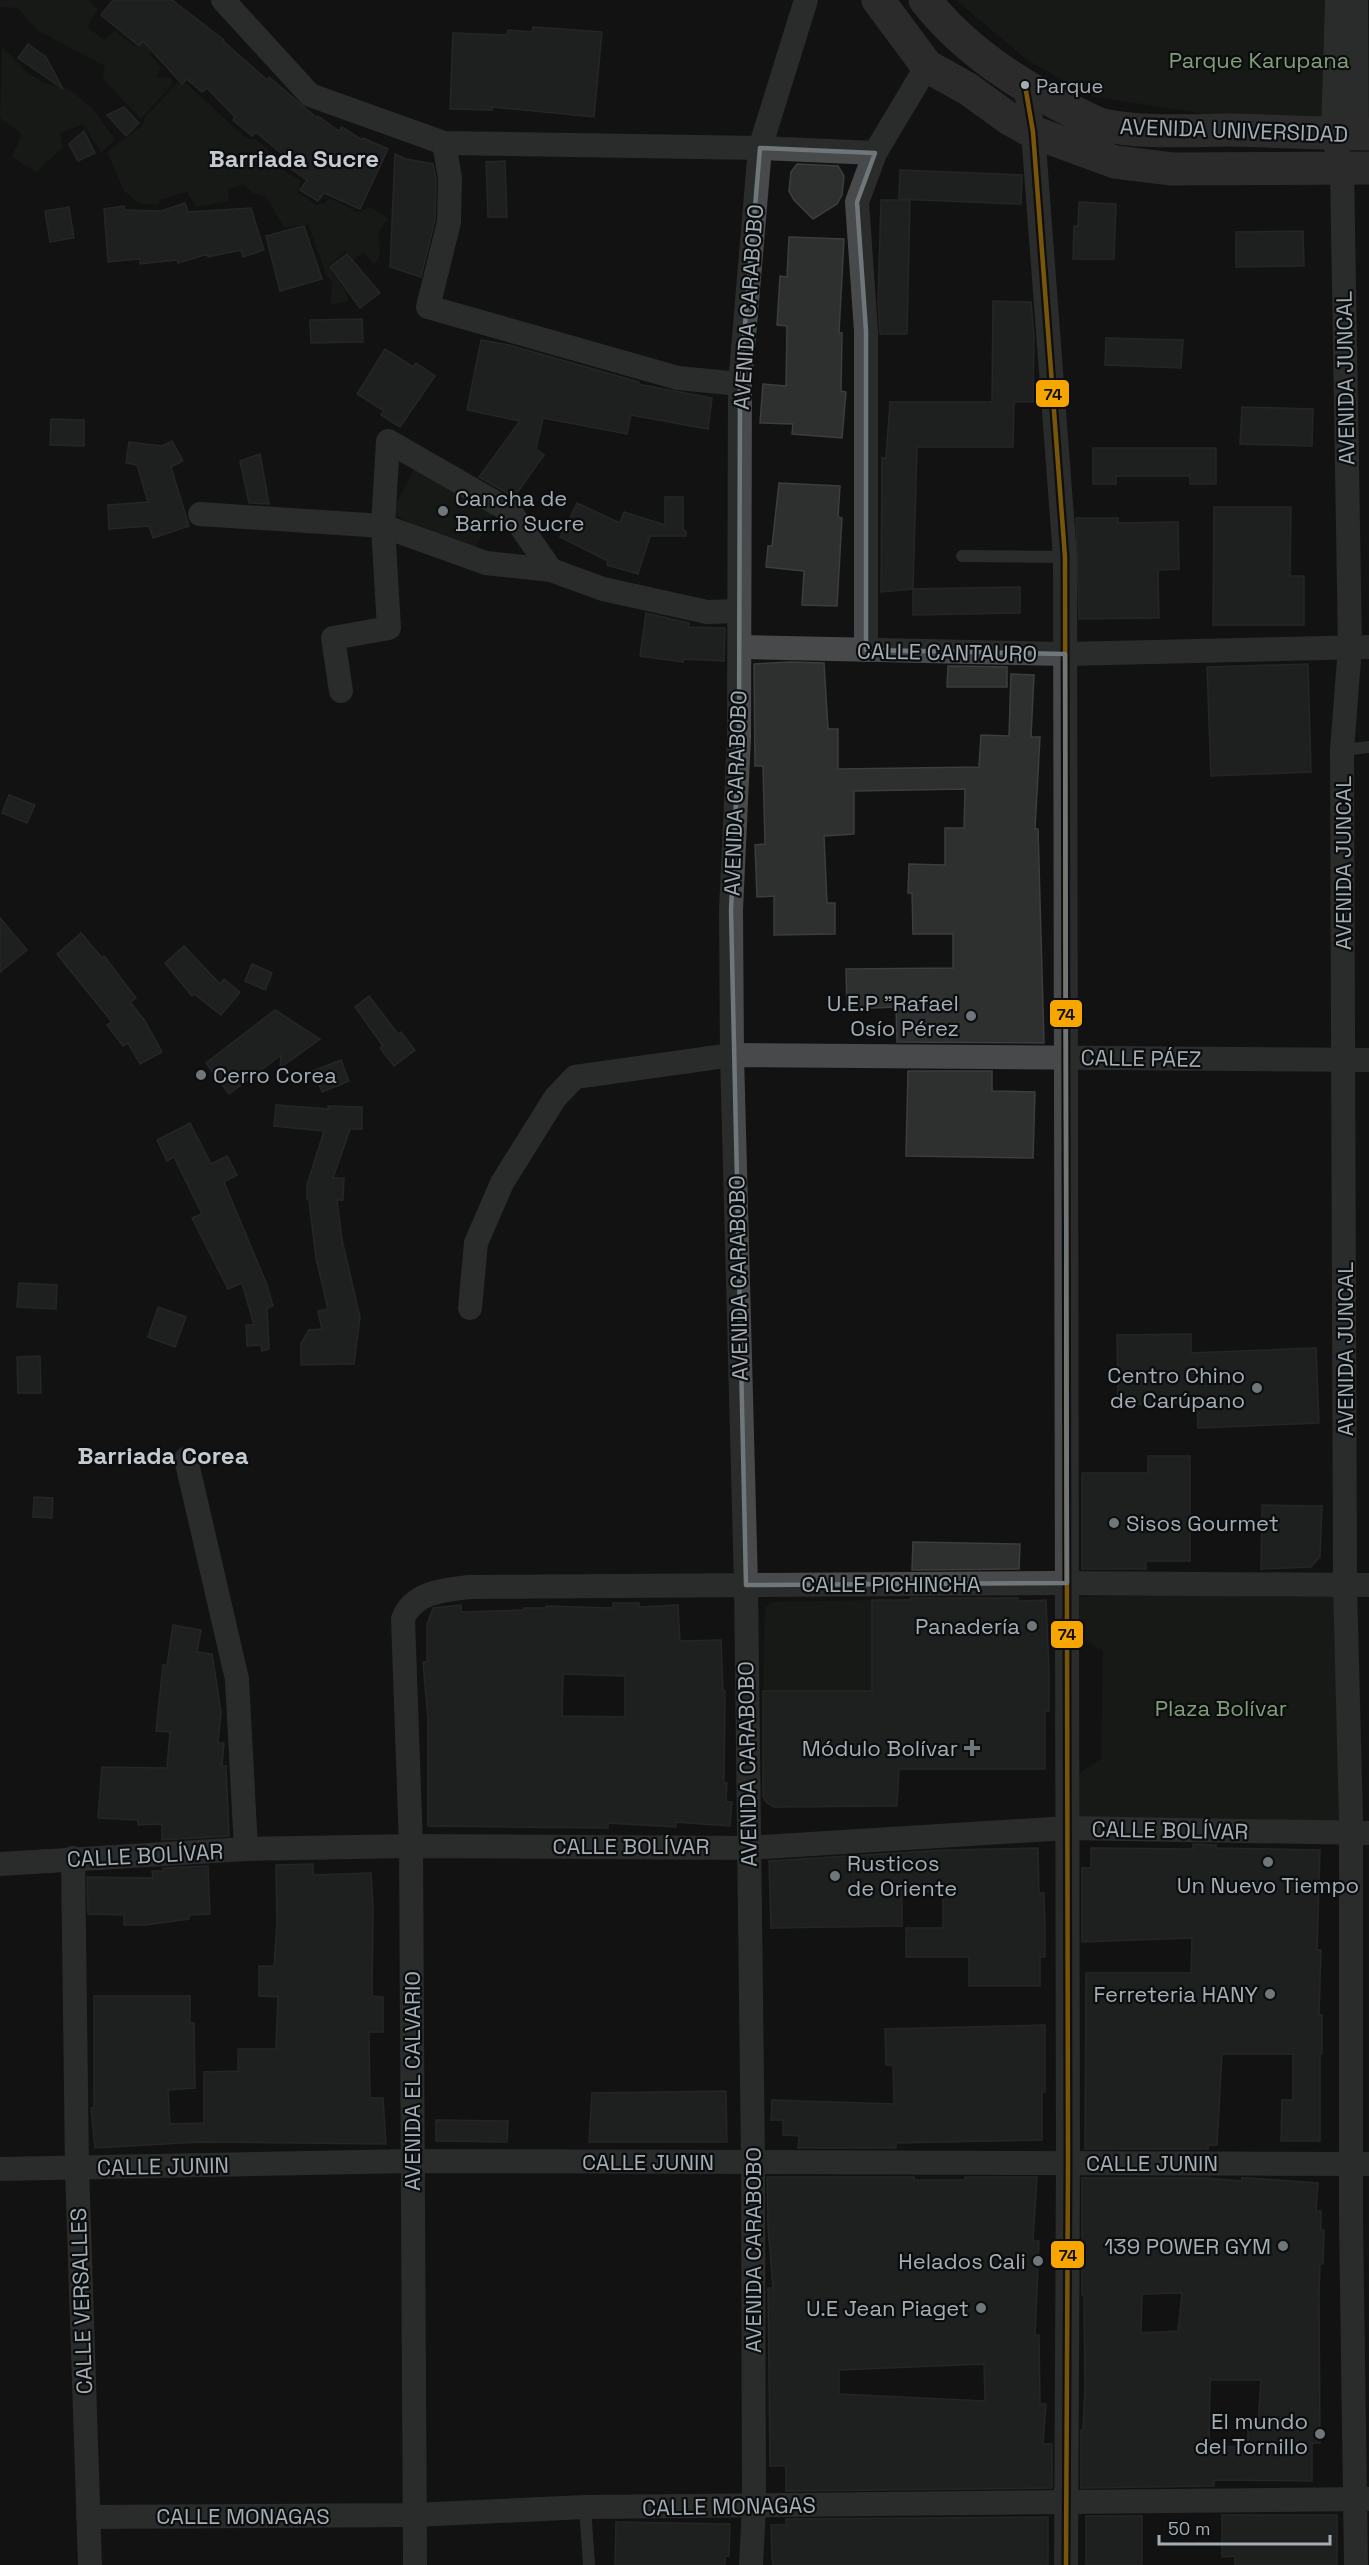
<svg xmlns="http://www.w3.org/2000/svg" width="1369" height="2565" font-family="'Space Grotesk',sans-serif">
	<rect width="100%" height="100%" fill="#121212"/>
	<g fill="#1d221c">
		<path d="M0,0H88L98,9L87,27L104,40L115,31L137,48L175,8L180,12L149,53L161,68L156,76L171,78L173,83L141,119L103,79L105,66L37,30L18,8L0,7Z"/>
		<path d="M956,0H1325L1323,126L1231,118L1090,96L1026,59Z"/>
		<path d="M2,47L29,74L47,84L69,89L94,110L115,140L101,152L83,124L60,133L63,147L36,172L12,157L22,134L0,118Z"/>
		<path d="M177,83L188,85L247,139H256L274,155L272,163L301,181L298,193L317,205L325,203L329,198L357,212L370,207L388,218L378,233L380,250L378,260L373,264L364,253L353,260L346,251L328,266L345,291L348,301L330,305L332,282L326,275L309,225L284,227L266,197L253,193L243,184L228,189L229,201L196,207L187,192L162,199L158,205L140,204L124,191L107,152L143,125L145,117Z"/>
		<path d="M415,467L496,509L472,554L391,513Z"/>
		<path d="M1335,1591L1339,1827L1072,1816L1073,1777L1101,1759L1103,1651L1073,1632V1597Z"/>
		<path d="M872,1600V1691H763L765,1608L773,1602Z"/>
	</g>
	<g fill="#2e2f2f" stroke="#3b3d3e" stroke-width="1.5" fill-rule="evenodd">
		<path d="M113,0H172L224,40L223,41L267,80L269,77L317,118L318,116L339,131L342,127L362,140L363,138L388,149L360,209L324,193L318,201L300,190L307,180L285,165L289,160L256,132L252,136L233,120L235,117L207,88L202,92L187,79L182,84L143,41L139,46L101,15Z"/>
		<path d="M533,27L602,32L594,117L492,107V110L450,109L453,33L507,35L508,30L532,32Z"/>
		<path d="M28,44L46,57L63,89L18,58Z"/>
		<path d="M124,107L139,123L126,136L107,115Z"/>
		<path d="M84,131L95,153L78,161L69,144Z"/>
		<path d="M395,154L406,159L433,164L436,179L435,220L421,277L390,267Z"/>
		<path d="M505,161L507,217H488L486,162Z"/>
		<path d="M797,164L838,166L844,176L842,195L837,204L813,219L794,200L789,191L791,172Z"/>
		<path d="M900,170L1022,175L1021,204L899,199Z"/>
		<path d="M881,200H910L907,334H880L878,301Z"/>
		<path d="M1079,202L1116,204L1114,259H1073L1074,226H1078Z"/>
		<path d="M185,203L188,212L251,208L264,250L243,257L241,250L208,257V254L178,263L177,260L140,264V259L108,262L104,209L124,206L125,210L161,211Z"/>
		<path d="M69,207L74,238L50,242L45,211Z"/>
		<path d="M304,226L322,279L280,291L266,236Z"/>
		<path d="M1303,231L1304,266L1236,267V232Z"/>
		<path d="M789,237L844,239L839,333H842L841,391L846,392L842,438L792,434L793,424L760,423L763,384L786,386L787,326L777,325L780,276L787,277Z"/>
		<path d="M347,254L380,293L360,308L330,267Z"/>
		<path d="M993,301L1031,302L1034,336L1033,402H1014L1013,447H917L913,589L881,592L882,458H886L890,402H992Z"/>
		<path d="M362,319L363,342L311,343L310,320Z"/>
		<path d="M1106,338L1183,340L1181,368L1105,365Z"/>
		<path d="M481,340L509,345L639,382L638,384L712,398L708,429L631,415L627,434L543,418L536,449L544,455L514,497L479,477L520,421L467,410Z"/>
		<path d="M385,349L413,367L416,363L435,376L400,427L381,415L384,411L357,394Z"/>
		<path d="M1242,407L1313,409L1312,446L1240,444Z"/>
		<path d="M51,419L84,420V446L50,445Z"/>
		<path d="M172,441L183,461L171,467L189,526L153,538L149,526L109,529L108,505L148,502L137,465L126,463L129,442L162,446Z"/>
		<path d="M1093,448H1216V484H1190V476H1116V484H1093Z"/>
		<path d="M260,454L269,504L249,503L240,461Z"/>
		<path d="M779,483L840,486L838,517L842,518L837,606L802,605L804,571L766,567L768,546H772Z"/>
		<path d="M665,497H683V530L686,531V536H650L638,574L607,565L608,561L560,537L577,503L620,523L624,512L665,525Z"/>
		<path d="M1214,507H1291L1290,576H1304V625H1213Z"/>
		<path d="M1076,518H1118V523L1178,522L1179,569L1158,570L1159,618L1079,619Z"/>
		<path d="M1020,587V613L913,615V589Z"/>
		<path d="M646,613L689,623L688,627L725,628L724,661L684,659L683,662L640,656Z"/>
		<path d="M789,662L824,663L828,729H838V769L979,767L981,735L1009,736L1011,674L1034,675L1031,737H1040L1035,829H1038L1044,1043L897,1042L896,1007L847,1009L846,969L953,968V934H913L912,893H908L909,864L945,865V828H964L965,789L854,791V834L824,836L827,903H835V934L774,935V896L757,897L755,845L765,844L763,766H755L754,664Z"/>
		<path d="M1308,664L1311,772L1211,776L1207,667Z"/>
		<path d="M948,666L1007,667V687H947Z"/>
		<path d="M9,795L35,805L27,823L2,813Z"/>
		<path d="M0,918L27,950L0,972Z"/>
		<path d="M81,933L102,958L104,956L136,998L130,1002L145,1021L162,1052L140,1064L128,1043L123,1046L107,1025L112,1022L57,954Z"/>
		<path d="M184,946L220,984L224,979L240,992L221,1015L194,994L192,996L165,963Z"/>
		<path d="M252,964L272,973L265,990L245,981Z"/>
		<path d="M369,996L398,1034L401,1032L415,1050L394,1066L380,1048L383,1046L355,1007Z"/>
		<path d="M275,1010L320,1039L280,1068L281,1055L229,1094L206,1063Z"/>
		<path d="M341,1060L349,1081L322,1092L313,1071Z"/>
		<path d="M908,1071H992V1091L1035,1092L1033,1158L906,1156Z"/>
		<path d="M276,1105L329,1109L328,1106L362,1107V1129H350L333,1178H344L343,1200H337L342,1240L360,1317L354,1364L301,1365V1343L309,1330L322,1329L318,1311L328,1309L316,1258L309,1200L307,1199V1185L324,1131L274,1126Z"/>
		<path d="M190,1123L211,1164L227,1156L237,1175L224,1182L267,1285L273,1306L267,1308L269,1349L262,1351L261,1345L247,1346L246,1325H254L242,1283L228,1289L192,1218L202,1214L174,1157L167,1161L157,1140Z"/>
		<path d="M19,1283L57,1285L56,1309L17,1307Z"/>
		<path d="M158,1307L186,1317L175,1347L148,1337Z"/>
		<path d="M1191,1334V1353L1316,1348L1319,1423L1198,1428L1197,1403L1118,1405L1117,1335Z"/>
		<path d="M40,1356L41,1393H18L17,1357Z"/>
		<path d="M1148,1456H1190V1561H1146V1569H1082V1473H1148Z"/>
		<path d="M34,1497L53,1498L52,1518L33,1517Z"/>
		<path d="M1262,1505L1322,1506L1320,1557L1311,1567L1261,1569Z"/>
		<path d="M913,1542L1020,1544L1019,1569L912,1570Z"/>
		<path d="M911,1598H1018V1601L1046,1600L1049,1669V1711H1045V1769H899L897,1806L774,1807L767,1803L763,1797V1691H872V1600H911Z"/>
		<path d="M613,1603H639V1607L678,1605L680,1641L721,1640L723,1691H725L724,1783H727L726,1802H732L730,1826L676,1822V1827L608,1823V1828L428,1826V1719L423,1662H427V1625L433,1608L461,1605V1612L524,1610V1608H546V1606L613,1608ZM563,1674L625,1676V1717L562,1716Z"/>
		<path d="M173,1625L201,1630L197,1652L212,1654L221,1712L218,1743H224L222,1766H226L229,1836L162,1840V1824L138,1825V1820L98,1818L102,1767L167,1768L170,1732L156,1731L163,1665H167Z"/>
		<path d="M1193,1844L1216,1845V1848L1320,1850L1317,1950H1321L1319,2015H1322V2054H1320V2141H1281L1282,2100H1293V2054H1222L1217,2145H1208V2149H1085L1086,1973H1191L1192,1938L1082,1942V1868H1091V1848L1193,1849Z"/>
		<path d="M1038,1848L1039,1893H1044L1045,1929V1957H1040V1986H969V1957H906V1928H943V1892L902,1893V1926L771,1928L769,1861L945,1850Z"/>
		<path d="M313,1864V1875L371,1873L373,1907L372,1996L383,1997V2032H369L370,2098H383L386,2144L200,2142L95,2148L91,2108H94V1996H190V2023H194L195,2088L168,2090L170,2124L204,2123V2072L238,2071V2049H276L278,1997L259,1996V1966H274L277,1922L276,1865Z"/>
		<path d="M208,1866L210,1914L189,1915V1919L145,1925H124V1915L88,1914L87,1877L153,1878L152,1871H163V1868Z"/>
		<path d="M1045,2025V2092H1042V2140L896,2143V2148H798L799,2136L783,2135V2120H771L772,2100L894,2104L893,2065H886L885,2029Z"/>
		<path d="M726,2091L727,2142H589L592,2093Z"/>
		<path d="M436,2120L508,2121L507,2142L436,2141Z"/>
		<path d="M767,2177H914V2180H965V2177H1037L1033,2241H1039L1035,2336L1039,2335L1040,2404H1046L1043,2444H1052V2488L786,2491V2466H770L768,2288H773L768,2227ZM984,2364L985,2401L839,2394V2370Z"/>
		<path d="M1082,2178H1207L1242,2181V2178H1249L1318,2183L1316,2211H1321V2230H1324L1323,2264H1320L1319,2294L1320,2443H1312V2481L1214,2480V2486L1081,2488V2430H1083L1085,2389L1084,2295H1082ZM1182,2293L1178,2331L1141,2333L1142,2294ZM1210,2380H1261L1258,2425H1248V2447L1209,2446Z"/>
		<path d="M1222,2515H1337V2565H1235V2556L1222,2557Z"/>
		<rect x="1086" y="2516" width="56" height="49"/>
		<path d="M1048,2517V2565H773L772,2558L771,2525H786V2519Z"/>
		<path d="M616,2522L730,2524L729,2556H725V2565H615Z"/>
	</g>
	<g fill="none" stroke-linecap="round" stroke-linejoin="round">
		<g stroke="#47494b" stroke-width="12">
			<path d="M962,556L1065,557"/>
			<path d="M1342,750L1369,747"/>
			<path d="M585,2507L589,2565"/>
		</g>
		<g stroke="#47494b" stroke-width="24">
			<path d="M223,0L310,95L444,143L760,148L875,153"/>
			<path d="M1337,0L1333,135L1342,168L1350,647L1342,750L1345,1584L1351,1821V2219L1356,2565"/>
			<path d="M1356,0L1357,134"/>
			<path d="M1025,85L1033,132L1065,557L1068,2162L1066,2565"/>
			<path d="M444,143L450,178L449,222L428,307L678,378L740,384"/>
			<path d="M200,514L383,526L486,563L551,570L603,589L707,612L738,611"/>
			<path d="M740,647L1065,654L1369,647"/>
			<path d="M866,650V331L857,202L875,153L927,66"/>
			<path d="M341,691L333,638L389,628L383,526L388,441L510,511L551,570"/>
			<path d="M470,1308L476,1243L502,1183L555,1098L575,1077L732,1055L1369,1060"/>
			<path d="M186,1459L237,1679L246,1849"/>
			<path d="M73,1858L77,2167L90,2565"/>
			<path d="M0,1864L246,1849L411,1846L748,1848L1067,1828L1369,1833"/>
			<path d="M0,2169L413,2161L1369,2164"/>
			<path d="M88,2517L415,2515L585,2507L1369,2499"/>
			<path d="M415,2565L411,1846L403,1619C413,1592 444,1590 469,1587L1055,1583L1369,1585"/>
			<path d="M751,2565L754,2506L753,2163L746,1585L732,1055L731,910L739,737L740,384L760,148L806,0"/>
		</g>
		<g stroke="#494b4c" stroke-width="33">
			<path d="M878,0L927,66L968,89L1008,118L1033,132L1115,162L1172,169L1369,168"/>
			<path d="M925,0C963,49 1022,88 1078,114C1086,118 1095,123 1103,125C1145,134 1190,130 1232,130C1278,131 1323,134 1369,134"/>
		</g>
		<g stroke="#0c0d0e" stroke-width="9">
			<path id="bus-1" d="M1025,85L1033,132L1065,557L1068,2162L1066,2565"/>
		</g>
		<use href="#bus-1" stroke="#f7a600" stroke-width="4.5"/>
	</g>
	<path d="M0 0H1369V2565H0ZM760,148L875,153L857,202L866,331V650L1065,654L1067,1583L746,1585L731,910L739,737L740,384Z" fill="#121212" fill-opacity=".55" fill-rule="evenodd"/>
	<path fill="none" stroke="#70777b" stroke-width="4.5" stroke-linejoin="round" d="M760,148L875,153L857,202L866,331V650L1065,654L1067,1583L746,1585L731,910L739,737L740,384Z"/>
	<circle fill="#a3adb3" stroke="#0c0d0e" stroke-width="2" cx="1025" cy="85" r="5"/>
	<g fill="#70777b" stroke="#0c0d0e" stroke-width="2">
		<circle cx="443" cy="511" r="6"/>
		<circle cx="971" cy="1016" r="6"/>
		<circle cx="201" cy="1075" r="6"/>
		<circle cx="1257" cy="1388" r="6"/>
		<circle cx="1114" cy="1523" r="6"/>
		<circle cx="1032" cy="1626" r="6"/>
		<path d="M969 1739h6v6h6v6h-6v6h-6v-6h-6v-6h6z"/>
		<circle cx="1268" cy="1862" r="6"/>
		<circle cx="835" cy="1876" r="6"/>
		<circle cx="1270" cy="1994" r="6"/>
		<circle cx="1283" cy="2246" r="6"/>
		<circle cx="1038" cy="2261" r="6"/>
		<circle cx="981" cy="2308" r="6"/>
		<circle cx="1320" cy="2434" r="6"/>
	</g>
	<g text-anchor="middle" stroke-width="4.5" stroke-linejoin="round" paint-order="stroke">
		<g font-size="20" fill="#a3adb3" stroke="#0c0d0e" text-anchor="start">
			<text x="1036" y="93">Parque</text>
		</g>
		<g font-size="22" fill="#839d7b" stroke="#0c0d0e">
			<text x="1259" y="68">Parque Karupana</text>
			<text x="1221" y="1716">Plaza Bolívar</text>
		</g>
		<g font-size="22" fill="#a3adb3" stroke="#0c0d0e">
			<text transform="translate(1234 130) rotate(2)" y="8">AVENIDA UNIVERSIDAD</text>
			<text transform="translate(748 307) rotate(-86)" y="8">AVENIDA CARABOBO</text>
			<text transform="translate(1345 378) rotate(-91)" y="8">AVENIDA JUNCAL</text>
			<text transform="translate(947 652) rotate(1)" y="8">CALLE CANTAURO</text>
			<text transform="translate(735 793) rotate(-88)" y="8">AVENIDA CARABOBO</text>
			<text transform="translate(1343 863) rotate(-90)" y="8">AVENIDA JUNCAL</text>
			<text transform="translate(1141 1058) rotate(1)" y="8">CALLE PÁEZ</text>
			<text transform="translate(738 1278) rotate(-91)" y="8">AVENIDA CARABOBO</text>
			<text transform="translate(1345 1349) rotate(-90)" y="8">AVENIDA JUNCAL</text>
			<text x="891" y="1592">CALLE PICHINCHA</text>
			<text transform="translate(747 1764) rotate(-91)" y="8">AVENIDA CARABOBO</text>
			<text transform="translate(1170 1830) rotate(1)" y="8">CALLE BOLÍVAR</text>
			<text x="631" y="1854">CALLE BOLÍVAR</text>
			<text transform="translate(145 1855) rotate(-3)" y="8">CALLE BOLÍVAR</text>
			<text transform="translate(412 2081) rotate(-90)" y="8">AVENIDA EL CALVARIO</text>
			<text x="648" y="2170">CALLE JUNIN</text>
			<text x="1152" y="2171">CALLE JUNIN</text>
			<text transform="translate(163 2166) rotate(-1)" y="8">CALLE JUNIN</text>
			<text transform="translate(753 2250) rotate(-90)" y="8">AVENIDA CARABOBO</text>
			<text transform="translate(81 2301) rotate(-92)" y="8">CALLE VERSALLES</text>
			<text transform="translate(729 2506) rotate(-1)" y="8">CALLE MONAGAS</text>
			<text x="243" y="2524">CALLE MONAGAS</text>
		</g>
		<g font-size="22" fill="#a3adb3" stroke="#0c0d0e" text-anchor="end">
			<text x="455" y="506" text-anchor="start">Cancha de<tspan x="455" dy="25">Barrio Sucre</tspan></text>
			<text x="959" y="1011">U.E.P "Rafael<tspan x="959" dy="25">Osío Pérez</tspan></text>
			<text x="213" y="1083" text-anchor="start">Cerro Corea</text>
			<text x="1245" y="1383">Centro Chino<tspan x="1245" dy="25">de Carúpano</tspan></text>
			<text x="1126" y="1531" text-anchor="start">Sisos Gourmet</text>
			<text x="1020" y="1634">Panadería</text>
			<text x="958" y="1756">Módulo Bolívar</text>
			<text x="847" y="1871" text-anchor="start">Rusticos<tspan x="847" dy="25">de Oriente</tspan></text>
			<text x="1268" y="1893" text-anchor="middle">Un Nuevo Tiempo</text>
			<text x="1258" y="2002">Ferreteria HANY</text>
			<text x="1271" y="2254">139 POWER GYM</text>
			<text x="1026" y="2269">Helados Cali</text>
			<text x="969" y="2316">U.E Jean Piaget</text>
			<text x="1308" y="2429">El mundo<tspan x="1308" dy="25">del Tornillo</tspan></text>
		</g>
		<g font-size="24" font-weight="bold" fill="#c4cacf" stroke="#0c0d0e">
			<text x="294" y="167">Barriada Sucre</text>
			<text x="163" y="1464">Barriada Corea</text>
		</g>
	</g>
	<g stroke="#0c0d0e" stroke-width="2">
		<rect x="1035" y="379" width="35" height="29" rx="6" fill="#f7a600"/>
		<rect x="1049" y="999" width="34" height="29" rx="6" fill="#f7a600"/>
		<rect x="1050" y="1620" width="34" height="29" rx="6" fill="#f7a600"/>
		<rect x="1050" y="2240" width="35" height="29" rx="6" fill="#f7a600"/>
	</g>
	<g font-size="16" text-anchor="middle" font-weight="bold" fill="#111">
		<text x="1053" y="400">74</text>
		<text x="1066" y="1020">74</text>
		<text x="1067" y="1640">74</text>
		<text x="1068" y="2261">74</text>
	</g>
	<path d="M1159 2535v9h171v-9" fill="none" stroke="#a3adb3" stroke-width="3"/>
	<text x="1168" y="2535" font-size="18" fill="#a3adb3" stroke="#0c0d0e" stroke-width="4.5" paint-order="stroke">50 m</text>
</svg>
